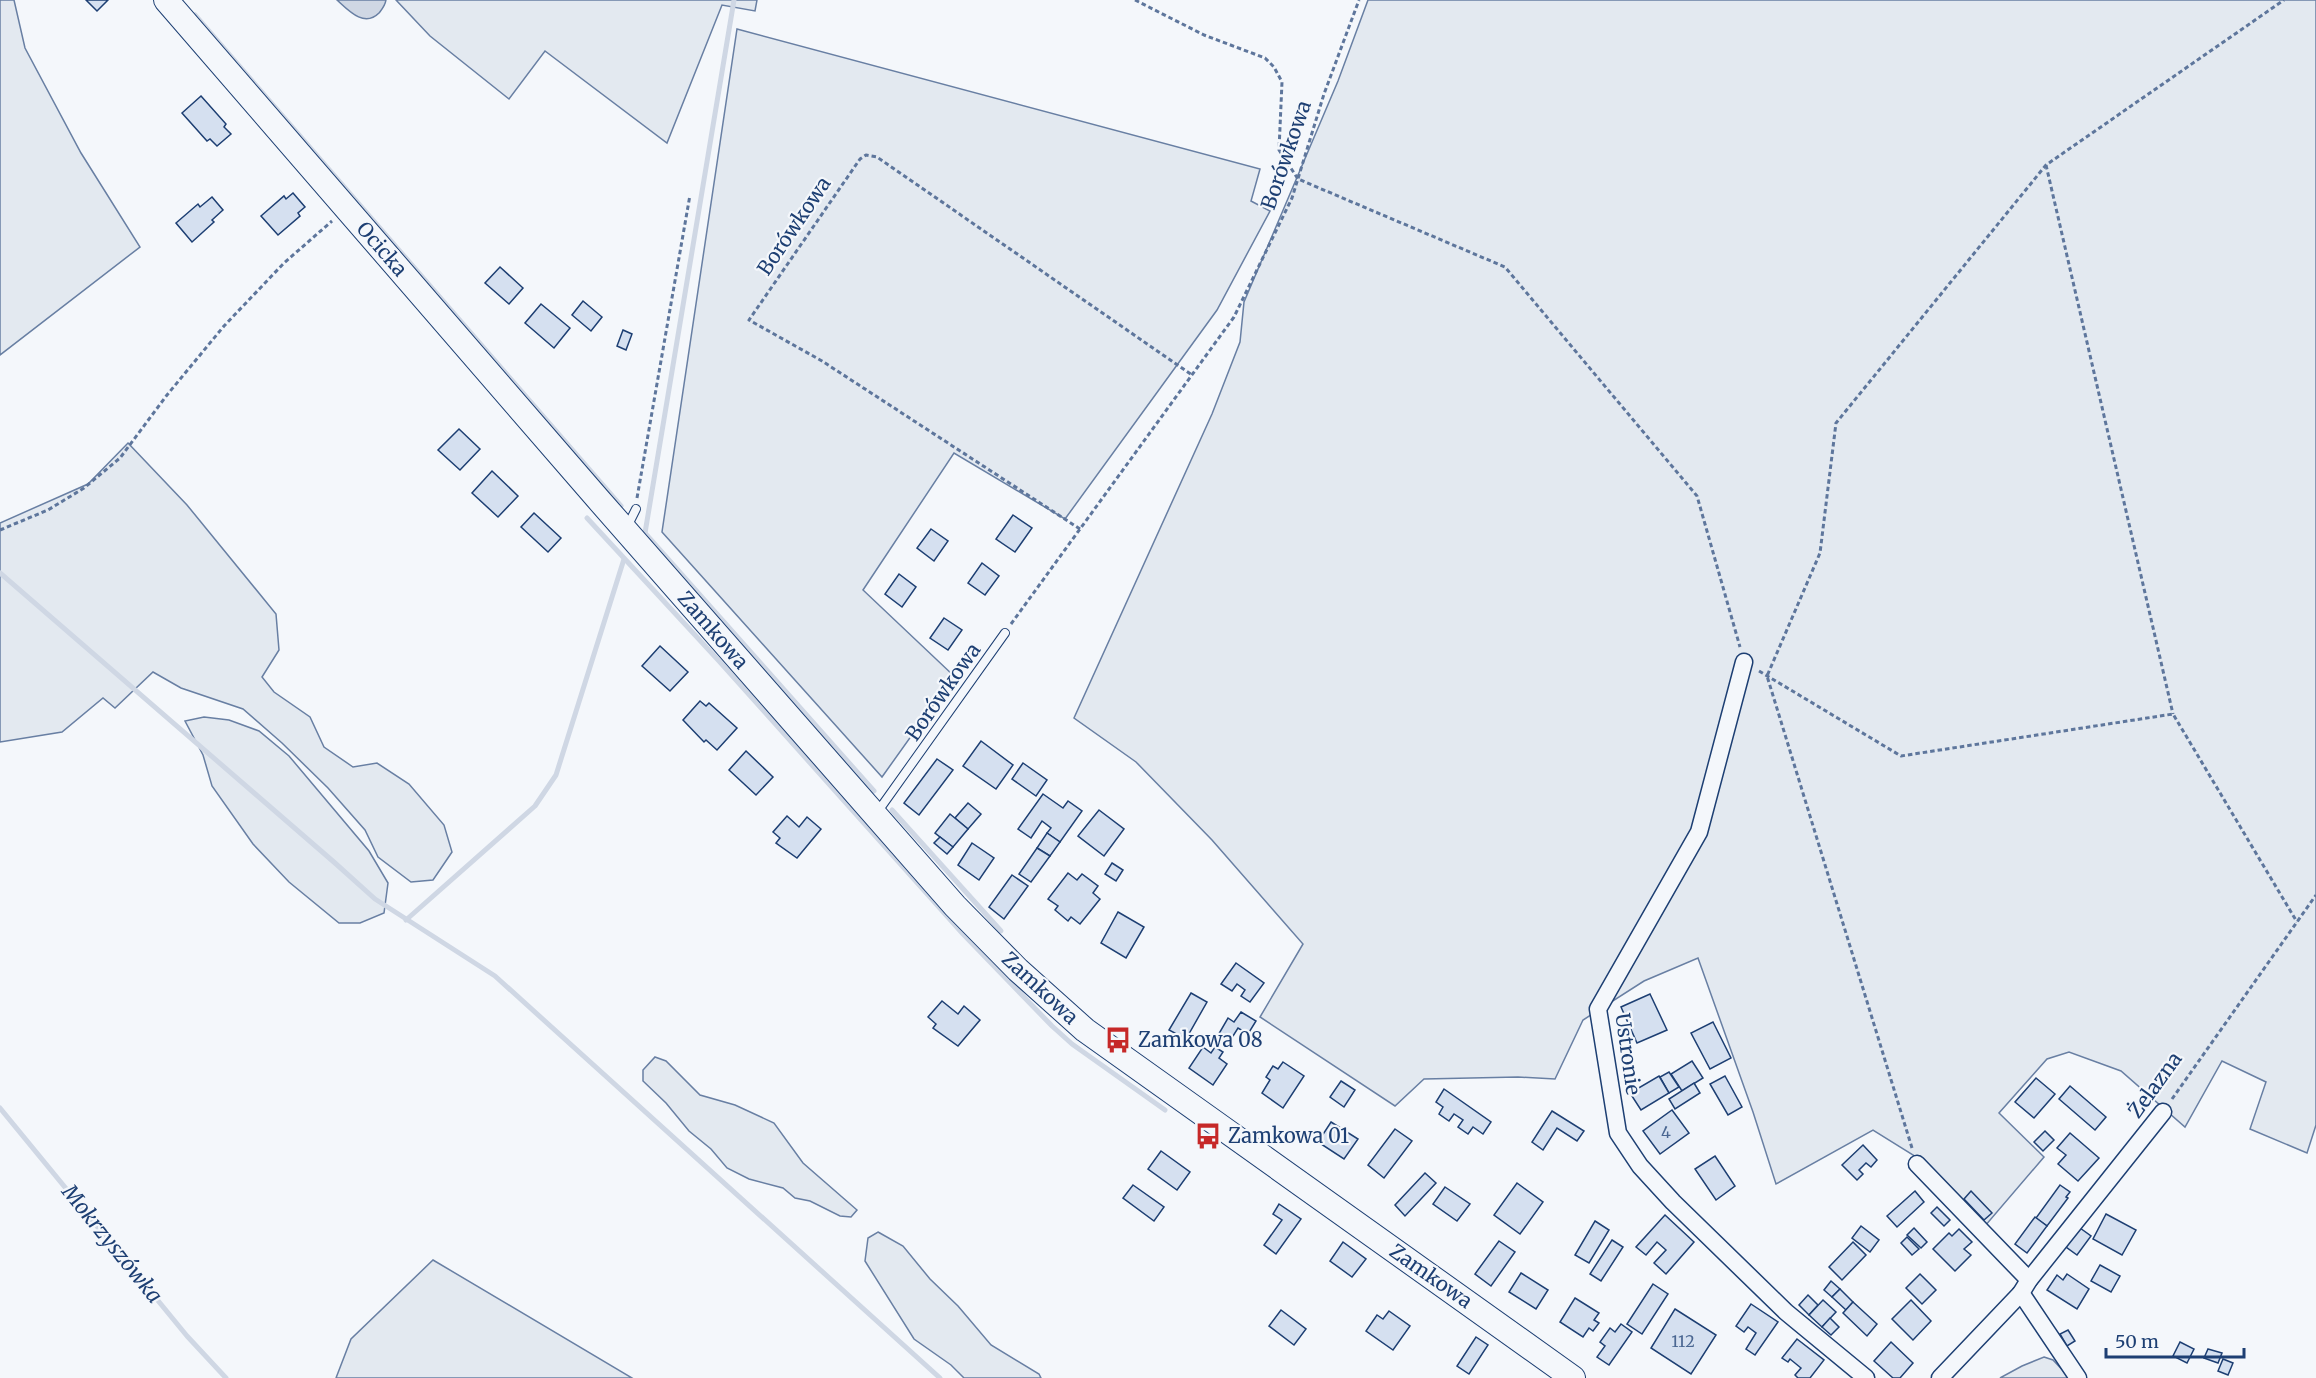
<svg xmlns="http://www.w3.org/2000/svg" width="2316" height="1378" font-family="Merriweather,serif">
	<rect width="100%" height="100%" fill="#f4f7fb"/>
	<g fill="#e3e9f0" stroke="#687fa3" stroke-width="1.5">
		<path d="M0,0H14L25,48L81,153L140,247L0,355Z"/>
		<path d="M396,0H757L755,11L722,5L667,143L545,51L509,99L430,36Z"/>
		<path d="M1368,0H2316V1125L2307,1153L2250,1129L2266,1082L2222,1061L2185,1127L2121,1071L2069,1052L2047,1059L1999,1113L2044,1157L1985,1226L1918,1158L1873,1130L1776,1184L1753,1112L1698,958L1644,981L1583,1020L1555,1079L1518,1077L1424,1079L1395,1106L1260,1017L1303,944L1212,840L1136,762L1074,718L1212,414L1240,342L1244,302L1338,81Z"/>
		<path d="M737,29L1260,169L1251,201L1270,211L1217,310L1065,519L954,453L863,590L954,676L882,777L662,532Z"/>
		<path d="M128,443L187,505L276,614L279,650L262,677L274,692L310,717L324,747L353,767L377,763L409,784L444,825L452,852L433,880L411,882L378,857L365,830L328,788L282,743L243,709L181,688L153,672L115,708L103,698L62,732L0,742V523L88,484Z"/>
		<path d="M204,717L229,720L259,731L289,756L369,851L388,883L384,913L360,923H339L289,882L253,844L212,786L203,755L185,721Z"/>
		<path d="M655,1057L666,1061L700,1095L735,1105L774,1123L803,1163L857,1210L851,1217L840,1216L810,1201L795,1198L783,1188L749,1179L727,1168L711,1149L689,1131L666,1103L643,1081V1070Z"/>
		<path d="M878,1232L903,1246L930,1279L958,1306L991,1345L1039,1374L1041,1378H964L951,1365L914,1339L865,1261L868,1238Z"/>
		<path d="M433,1260L632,1378H336L351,1339Z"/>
		<path d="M2044,1357L2053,1360L2070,1378H2000L2022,1366Z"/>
	</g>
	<path fill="#cfd7e4" stroke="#687fa3" stroke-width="1.5" d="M337,0H386C385,6 383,8 379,13C364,28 348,10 337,0Z"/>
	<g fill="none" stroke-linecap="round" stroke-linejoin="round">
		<g stroke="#cfd7e4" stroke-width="5">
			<path d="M195,15L621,506"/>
			<path d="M587,518L719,661L963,934L1052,1026L1072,1044L1165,1110"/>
			<path d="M644,532L874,791"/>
			<path d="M645,533L734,0"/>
			<path d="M0,573L335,863L375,899L495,976L940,1378"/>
			<path d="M892,810L1001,931"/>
			<path d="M406,920L535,806L556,775L624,559"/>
			<path d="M0,1108L187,1336L226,1378"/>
		</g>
	</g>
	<g fill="#d5e0f0" stroke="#1d3f73" stroke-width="1.5">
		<path d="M86,0H108L97,11Z"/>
		<path d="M201,96L226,124L224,127L231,134L217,146L210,139L207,141L182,113Z"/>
		<path d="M293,193L305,207L298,213L300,216L278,235L261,216L284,196L286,199Z"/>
		<path d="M212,197L223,210L212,220L214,222L192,242L176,223L198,204L200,207Z"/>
		<path d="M500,267L523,288L509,304L485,283Z"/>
		<path d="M583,301L602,317L591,331L572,315Z"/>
		<path d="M541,304L570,328L554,348L525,323Z"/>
		<path d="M623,330L632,334L626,350L617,346Z"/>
		<path d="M459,429L480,449L460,470L438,450Z"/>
		<path d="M492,471L518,496L498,517L472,493Z"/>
		<path d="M534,513L561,538L548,552L521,527Z"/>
		<path d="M1013,515L1032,528L1015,552L996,539Z"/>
		<path d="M931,529L948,541L934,561L917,548Z"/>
		<path d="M982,563L999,576L985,595L968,583Z"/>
		<path d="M899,574L916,587L902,607L885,594Z"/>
		<path d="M944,618L962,630L948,650L930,638Z"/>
		<path d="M660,646L688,672L670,691L642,666Z"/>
		<path d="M700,701L706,706L709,703L737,728L717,750L706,740L704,742L683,720Z"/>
		<path d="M981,741L1013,765L996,789L963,766Z"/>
		<path d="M746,751L773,777L756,795L729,770Z"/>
		<path d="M937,759L953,770L919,815L904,803Z"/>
		<path d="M1023,763L1047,780L1036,796L1012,779Z"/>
		<path d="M1043,794L1063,808L1068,801L1082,811L1060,842L1047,833L1051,828L1042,821L1031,838L1018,829Z"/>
		<path d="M968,803L981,814L968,829L955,818Z"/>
		<path d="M1099,810L1124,829L1104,856L1078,836Z"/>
		<path d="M950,814L968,829L953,847L935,833Z"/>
		<path d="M787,816L799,827L807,817L821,829L797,858L776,843L780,838L773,832Z"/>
		<path d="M1047,833L1060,842L1050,856L1037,848Z"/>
		<path d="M940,837L953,847L947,854L934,843Z"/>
		<path d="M972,843L994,858L979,880L958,865Z"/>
		<path d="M1037,848L1050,856L1031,882L1019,874Z"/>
		<path d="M1112,863L1123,870L1116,881L1105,874Z"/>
		<path d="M1068,873L1077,880L1082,874L1098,886L1093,893L1100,899L1080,924L1071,917L1068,921L1055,910L1058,906L1048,899Z"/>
		<path d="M1012,875L1028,886L1004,919L989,907Z"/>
		<path d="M1118,912L1144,927L1126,958L1101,943Z"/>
		<path d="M1236,963L1264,983L1250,1002L1241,996L1245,990L1237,984L1232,991L1221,984Z"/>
		<path d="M1191,993L1207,1002L1186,1039L1169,1030Z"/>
		<path d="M1650,994L1667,1030L1637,1043L1621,1007Z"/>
		<path d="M942,1001L958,1014L964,1006L980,1020L958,1046L933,1028L936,1024L928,1017Z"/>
		<path d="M1241,1012L1256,1021L1248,1034L1238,1028L1228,1044L1217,1037L1228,1018L1234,1022Z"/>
		<path d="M1713,1022L1731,1058L1710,1069L1691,1033Z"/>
		<path d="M1203,1047L1211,1053L1215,1047L1223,1052L1219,1058L1227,1064L1213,1085L1189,1068Z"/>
		<path d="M1692,1061L1703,1078L1682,1091L1671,1074Z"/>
		<path d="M1283,1062L1304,1076L1283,1108L1262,1093L1270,1080L1266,1077L1273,1066L1278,1069Z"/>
		<path d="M1669,1072L1679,1087L1669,1093L1660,1077Z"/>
		<path d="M1659,1076L1669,1093L1641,1110L1630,1093Z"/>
		<path d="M1725,1076L1742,1107L1728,1115L1710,1084Z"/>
		<path d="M2036,1078L2055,1094L2034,1118L2015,1102Z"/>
		<path d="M1341,1081L1355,1090L1344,1107L1330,1097Z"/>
		<path d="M1694,1083L1700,1093L1675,1109L1669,1099Z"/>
		<path d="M2070,1086L2106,1117L2095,1130L2059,1099Z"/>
		<path d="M1444,1089L1491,1122L1483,1134L1473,1127L1468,1134L1458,1127L1463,1120L1454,1114L1449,1121L1439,1114L1443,1107L1436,1102Z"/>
		<path d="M1672,1110L1689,1133L1660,1154L1643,1131Z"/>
		<path d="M1552,1111L1584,1131L1577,1141L1557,1128L1543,1150L1532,1142Z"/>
		<path d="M1331,1122L1358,1139L1344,1159L1318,1142Z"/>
		<path d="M1395,1129L1412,1141L1384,1178L1368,1165Z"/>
		<path d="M2045,1131L2054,1140L2043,1151L2034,1142Z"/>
		<path d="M2070,1133L2099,1158L2078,1181L2058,1164L2066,1155L2057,1148Z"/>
		<path d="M1863,1145L1877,1160L1871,1167L1866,1163L1859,1170L1863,1174L1857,1180L1842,1165Z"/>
		<path d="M1161,1151L1190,1172L1177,1190L1148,1169Z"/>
		<path d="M1715,1156L1735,1186L1716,1200L1695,1169Z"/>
		<path d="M1425,1173L1436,1183L1405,1216L1395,1205Z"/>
		<path d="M1517,1183L1543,1202L1520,1234L1494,1215Z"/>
		<path d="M1133,1185L1164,1207L1154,1221L1123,1198Z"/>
		<path d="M2060,1185L2070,1192L2066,1197L2068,1198L2047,1226L2036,1218Z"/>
		<path d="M1445,1187L1470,1204L1457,1221L1433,1204Z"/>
		<path d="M1915,1191L1924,1202L1897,1227L1887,1216Z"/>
		<path d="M1971,1191L1992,1213L1984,1220L1964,1199Z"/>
		<path d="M1279,1204L1301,1219L1276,1254L1264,1245L1282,1220L1273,1214Z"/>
		<path d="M1937,1207L1950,1220L1944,1226L1931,1213Z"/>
		<path d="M2106,1214L2136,1230L2122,1255L2093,1239Z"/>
		<path d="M1665,1215L1694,1242L1666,1274L1654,1263L1666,1250L1657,1242L1646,1255L1636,1247Z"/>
		<path d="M2035,1217L2047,1226L2027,1253L2015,1244Z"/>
		<path d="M1595,1221L1609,1230L1589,1263L1575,1255Z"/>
		<path d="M1861,1226L1879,1240L1870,1252L1852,1238Z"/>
		<path d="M1914,1228L1927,1242L1921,1248L1907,1235Z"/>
		<path d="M2080,1228L2091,1236L2077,1255L2066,1247Z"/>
		<path d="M1959,1229L1972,1242L1964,1249L1971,1255L1955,1271L1933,1249L1949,1233L1952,1236Z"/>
		<path d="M1907,1237L1919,1249L1912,1255L1901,1243Z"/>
		<path d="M1612,1240L1623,1247L1601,1281L1590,1274Z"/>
		<path d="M1499,1241L1515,1252L1491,1286L1475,1274Z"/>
		<path d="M1343,1242L1366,1259L1352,1277L1330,1261Z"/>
		<path d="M1853,1242L1866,1255L1842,1280L1829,1267Z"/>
		<path d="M2100,1265L2120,1276L2111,1292L2091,1281Z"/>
		<path d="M1521,1273L1548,1290L1536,1309L1509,1292Z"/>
		<path d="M1920,1274L1936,1290L1922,1304L1906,1288Z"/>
		<path d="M2067,1274L2089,1289L2077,1309L2047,1290L2057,1275L2063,1280Z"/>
		<path d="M1831,1281L1840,1289L1832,1297L1824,1290Z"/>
		<path d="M1653,1284L1668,1294L1642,1334L1627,1324Z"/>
		<path d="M1840,1289L1853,1302L1846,1310L1832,1297Z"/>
		<path d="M1808,1295L1818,1305L1809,1315L1799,1305Z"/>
		<path d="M1575,1298L1599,1313L1594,1320L1599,1323L1593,1331L1589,1328L1583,1337L1560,1322Z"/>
		<path d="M1823,1300L1836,1312L1822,1327L1809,1315Z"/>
		<path d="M1911,1300L1931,1321L1913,1340L1892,1319Z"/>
		<path d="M1853,1302L1877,1324L1867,1336L1843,1313Z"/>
		<path d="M1751,1304L1778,1322L1755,1355L1746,1349L1756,1333L1748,1327L1744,1332L1736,1326Z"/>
		<path d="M1675,1309L1716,1335L1691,1374L1651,1348Z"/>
		<path d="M1281,1310L1306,1329L1294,1345L1269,1326Z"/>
		<path d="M1389,1311L1410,1326L1393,1350L1366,1331L1377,1315L1383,1319Z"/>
		<path d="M1830,1318L1839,1327L1831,1335L1822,1327Z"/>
		<path d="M1621,1324L1632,1332L1609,1365L1597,1357L1605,1346L1600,1342L1610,1328L1615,1332Z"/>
		<path d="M2068,1330L2075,1341L2067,1346L2060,1334Z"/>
		<path d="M1476,1337L1488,1345L1469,1374L1457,1366Z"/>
		<path d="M1797,1339L1824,1360L1810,1378H1798L1795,1375L1801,1368L1790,1359L1788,1362L1782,1358Z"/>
		<path d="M1891,1342L1913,1363L1900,1378H1893L1874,1361Z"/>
		<path d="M2180,1342L2194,1349L2187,1363L2173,1356Z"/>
		<path d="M2208,1349L2222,1353L2218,1363L2204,1358Z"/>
		<path d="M2223,1359L2233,1363L2228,1375L2218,1371Z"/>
	</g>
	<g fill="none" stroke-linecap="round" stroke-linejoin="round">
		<g stroke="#1d3f73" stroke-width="10">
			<g id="lane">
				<path d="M625,526L630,521L636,509"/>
				<path d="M876,814L1005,633"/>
			</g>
		</g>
		<g stroke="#1d3f73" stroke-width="19">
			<g id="street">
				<path d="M1744,662L1699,832L1598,1009L1618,1133L1640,1166L1673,1202L1786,1312L1866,1378"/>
				<path d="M1917,1164L2029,1280"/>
				<path d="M2021,1293L2078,1378"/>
				<path d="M1940,1378L2021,1293L2029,1280L2163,1112"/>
			</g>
		</g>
		<g stroke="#1d3f73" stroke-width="26">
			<path id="secondary" d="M166,0L598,499L955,906L1018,970L1085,1030L1573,1378"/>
		</g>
		<g stroke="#5e769c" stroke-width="3" stroke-dasharray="4.5 3" stroke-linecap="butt">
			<path d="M1135,0L1204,35L1265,58L1274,67L1282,82L1279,150L1298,179L1505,267L1697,496L1740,647"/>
			<path d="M2046,165L2173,714"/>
			<path d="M637,498L690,195"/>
			<path d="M1080,529L822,361L749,320L860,159L866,155L877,157L1192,375"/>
			<path d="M0,530L48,510L84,488L120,458L167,395L224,326L284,263L332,221"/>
			<path d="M1011,624L1234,317L1292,198L1324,94L1359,0"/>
			<path d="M1759,671L1901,756L2173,714L2297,922"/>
			<path d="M2172,1099L2316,895"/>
			<path d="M1912,1148L1767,676L1820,553L1836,423L2046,165L2284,0"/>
		</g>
		<use href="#lane" stroke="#f4f7fb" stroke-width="8"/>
		<use href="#street" stroke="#f4f7fb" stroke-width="16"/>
		<use href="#secondary" stroke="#f4f7fb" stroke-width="24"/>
	</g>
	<defs>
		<g id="bus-bare" transform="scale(2.07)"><path d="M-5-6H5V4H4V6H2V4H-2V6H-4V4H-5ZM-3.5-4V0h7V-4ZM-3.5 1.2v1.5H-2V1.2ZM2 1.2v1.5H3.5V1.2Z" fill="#c62828" stroke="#f4f7fb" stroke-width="2.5" paint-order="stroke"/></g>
	</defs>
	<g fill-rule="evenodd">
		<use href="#bus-bare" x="1118" y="1040"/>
		<use href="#bus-bare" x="1208" y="1136"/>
	</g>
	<g text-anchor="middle" stroke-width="4.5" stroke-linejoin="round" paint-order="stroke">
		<g font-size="16" fill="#4b6792">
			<text x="1666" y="1138">4</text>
			<text x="1683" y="1347">112</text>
		</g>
		<g font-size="20" fill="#1d3f73" stroke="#f4f7fb">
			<text transform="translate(1286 155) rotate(-71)" y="7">Borówkowa</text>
			<text transform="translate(794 226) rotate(-56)" y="7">Borówkowa</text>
			<text transform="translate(382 249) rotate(49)" y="7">Ocicka</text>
			<text transform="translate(713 630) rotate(49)" y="7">Zamkowa</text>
			<text transform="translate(943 692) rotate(-55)" y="7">Borówkowa</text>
			<text transform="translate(1040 988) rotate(43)" y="7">Zamkowa</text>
			<text transform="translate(1628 1054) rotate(82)" y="7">Ustronie</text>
			<text transform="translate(2155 1085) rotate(-54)" y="7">Żelazna</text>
			<text transform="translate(1431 1276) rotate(35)" y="7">Zamkowa</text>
		</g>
		<g font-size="20" fill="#1d3f73" stroke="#f4f7fb" text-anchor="start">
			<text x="1138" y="1047">Zamkowa 08</text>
			<text x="1228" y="1143">Zamkowa 01</text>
		</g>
		<g font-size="21" font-style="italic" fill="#1d3f73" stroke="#f4f7fb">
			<text transform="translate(112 1244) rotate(51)" y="7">Mokrzyszówka</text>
		</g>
	</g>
	<path d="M2106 1348v9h138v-9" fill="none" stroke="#1d3f73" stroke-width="3"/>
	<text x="2115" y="1348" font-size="18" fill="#1d3f73" stroke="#f4f7fb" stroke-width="4.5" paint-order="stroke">50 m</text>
</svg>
